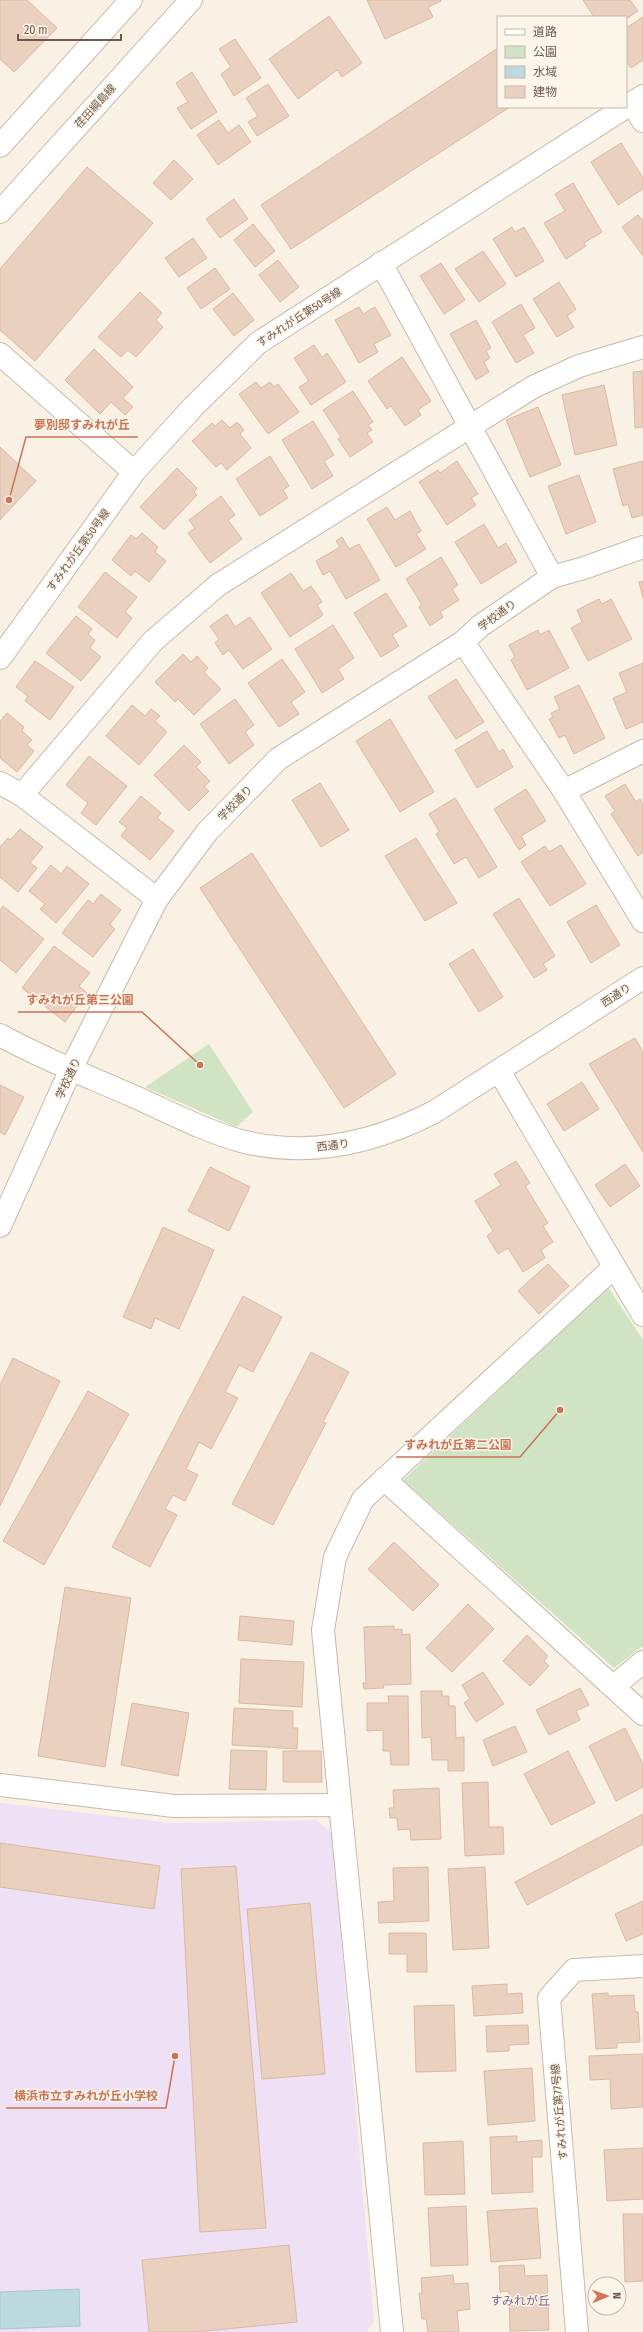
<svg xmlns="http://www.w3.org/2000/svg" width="643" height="2332" font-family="'Fira Sans Condensed','Noto Sans JP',sans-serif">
	<rect width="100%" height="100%" fill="#f9f1e3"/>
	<path fill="#eee0f5" d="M0,1803L171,1823L316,1820L332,1833L374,2322L366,2332H0Z"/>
	<g fill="#d0e4c4">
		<path d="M209,1044L253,1112L236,1127L145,1087Z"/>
		<path d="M608,1287L643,1340V1646L614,1668L403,1480Z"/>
	</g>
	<path fill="#bbd9df" stroke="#a2c7cf" d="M79,2289L80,2326L0,2329V2292Z"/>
	<g fill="#ead1bf" stroke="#dbb8a1">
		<path d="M0,0H27L57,28L14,72L0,59Z"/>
		<path d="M367,0H441V1L428,7L433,17L385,39Z"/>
		<path d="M583,0H630L638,11L626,19V17H594Z"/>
		<path d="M329,16L362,63L342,77L337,70L298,99L269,59Z"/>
		<path d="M643,17V60L631,68L626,61V28Z"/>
		<path d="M235,39L261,78L234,96L221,74L231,67L219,49Z"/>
		<path d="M498,48V107H510L291,249L261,205Z"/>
		<path d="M192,72L217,112L191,129L177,108L188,102L176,83Z"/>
		<path d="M268,84L289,116L257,136L248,122L258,116L246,98Z"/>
		<path d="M219,120L228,133L239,125L251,142L218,165L197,135Z"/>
		<path d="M621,143L643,178V189L618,205L591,162Z"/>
		<path d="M174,160L193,179L171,200L153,183Z"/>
		<path d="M87,167L153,223L35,361L0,330V269Z"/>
		<path d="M573,183L602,232L584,243L586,246L566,259L544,223L565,211L555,194Z"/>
		<path d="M234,199L248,219L220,238L206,219Z"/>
		<path d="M638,215L643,221V256L622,227Z"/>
		<path d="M253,224L275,251L255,267L234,240Z"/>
		<path d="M512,227L515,232L524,227L544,261L516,277L493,239Z"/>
		<path d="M193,238L207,258L179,277L165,258Z"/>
		<path d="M483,251L506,284L479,302L455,269Z"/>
		<path d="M278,260L299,287L280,302L259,275Z"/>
		<path d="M441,263L465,300L444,314L420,276Z"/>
		<path d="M215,268L230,289L201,309L187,288Z"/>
		<path d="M559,282L576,309L567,316L574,327L557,337L533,299Z"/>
		<path d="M140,292L162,313L156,320L163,327L136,357L128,350L121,357L98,337Z"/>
		<path d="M233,293L254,320L234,336L213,309Z"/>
		<path d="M521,304L535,328L523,335L534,353L516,363L492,322Z"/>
		<path d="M359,307L363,314L375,307L391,335L374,344L378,352L359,363L335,320Z"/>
		<path d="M476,320L491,348L486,351L490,358L484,362L489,372L476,380L450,334Z"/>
		<path d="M314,345L322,357L327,353L346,382L311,405L299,387L309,381L294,358Z"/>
		<path d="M94,349L133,387L123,398L133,407L125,415L111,402L100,414L65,380Z"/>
		<path d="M402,357L431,401L418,410L421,415L405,426L391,406L387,409L368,381Z"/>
		<path d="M643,371V427L635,428L633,372Z"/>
		<path d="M256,382L261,388L270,382L274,387L278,384L299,412L268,434L239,394Z"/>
		<path d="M604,385L617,445L575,455L562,395Z"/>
		<path d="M353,391L373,422L368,425L372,430L367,433L373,442L350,457L338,439L341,437L323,410Z"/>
		<path d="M538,407L561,465L530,477L506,420Z"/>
		<path d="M222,420L230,428L237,422L244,430L240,434L251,448L227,470L221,463L216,467L192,441L212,423L215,426Z"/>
		<path d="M313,421L334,455L324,461L333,476L312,489L282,440Z"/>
		<path d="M0,447L36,481L0,520Z"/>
		<path d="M270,456L289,486L283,490L288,498L260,516L236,479Z"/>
		<path d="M457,461L478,494L471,498L476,505L447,525L419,482L438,470L440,473Z"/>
		<path d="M643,461V515L632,518L628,504L623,506L613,469Z"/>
		<path d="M177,468L197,488L194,492L197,495L164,530L140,507Z"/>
		<path d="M579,475L596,522L566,534L548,486Z"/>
		<path d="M221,496L235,515L228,520L242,539L210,563L188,533L195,528L189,520Z"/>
		<path d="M387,507L395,520L410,511L421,531L416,534L426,549L396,567L367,519Z"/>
		<path d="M484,524L498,548L506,543L517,562L481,584L455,542Z"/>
		<path d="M142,533L158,547L155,552L166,561L149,582L135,571L131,576L112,560L131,535L136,539Z"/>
		<path d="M342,537L349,549L359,544L380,580L346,599L330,571L323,575L316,561L340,547L336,541Z"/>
		<path d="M441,557L458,585L452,589L459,600L440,612L443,617L430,626L419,607L422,605L406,579Z"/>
		<path d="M105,572L137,597L125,612L132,618L117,638L78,607Z"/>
		<path d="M291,573L303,591L311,586L322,602L317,605L323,615L290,637L261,593Z"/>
		<path d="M643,581V598L639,582Z"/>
		<path d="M386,593L407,626L392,635L399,646L381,657L354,613Z"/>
		<path d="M599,599L602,604L611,599L632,639L588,661L571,628L582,622L577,610Z"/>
		<path d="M227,614L235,627L250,617L272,649L243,669L229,650L223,655L215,643L219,639L210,626Z"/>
		<path d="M76,616L92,629L88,634L95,640L90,648L101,657L81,681L46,653Z"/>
		<path d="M333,625L354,658L338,669L344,679L322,693L295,649Z"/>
		<path d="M538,630L540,635L549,630L569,668L527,690L511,660L515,657L509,645Z"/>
		<path d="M183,654L191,662L197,656L208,668L204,672L221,689L194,715L178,699L175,702L155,682Z"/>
		<path d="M282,659L305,692L291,702L299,714L279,727L248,683Z"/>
		<path d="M35,661L74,687L50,720L25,701L28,696L16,687Z"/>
		<path d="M643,663V722L626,729L613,698L627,692L619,673Z"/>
		<path d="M456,679L484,722L456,739L428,697Z"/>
		<path d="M579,685L605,738L574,754L565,735L559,738L549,719L553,717L551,713L560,709L554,697Z"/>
		<path d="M235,699L254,725L245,732L254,745L229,764L200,724Z"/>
		<path d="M132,705L145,716L151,709L160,716L155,721L167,732L139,765L106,736Z"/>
		<path d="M7,713L24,727L22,731L32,740L27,745L34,751L17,772L0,758V721Z"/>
		<path d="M390,719L434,792L400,812L356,741Z"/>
		<path d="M487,731L499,752L503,749L513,767L477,788L455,750Z"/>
		<path d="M184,745L201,762L196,767L210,781L204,787L209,791L189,811L154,775Z"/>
		<path d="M89,756L127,786L96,825L81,813L88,803L66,785Z"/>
		<path d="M320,783L349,830L321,847L292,800Z"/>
		<path d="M625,784L636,802L640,799L643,804V852L638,856L611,814L615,811L605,796Z"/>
		<path d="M526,789L546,821L521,836L526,845L519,850L494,809Z"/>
		<path d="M141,796L161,813L157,818L174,831L150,860L121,836L127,828L119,822Z"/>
		<path d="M455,798L497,867L479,878L466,857L454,864L436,834L439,831L429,814Z"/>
		<path d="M20,829L43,847L30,863L37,868L18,892L0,877V847L8,838L10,840Z"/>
		<path d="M416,838L457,903L425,921L385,856Z"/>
		<path d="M561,845L586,884L550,906L521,862L545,846L549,852Z"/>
		<path d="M252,853L396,1074L344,1108L200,888Z"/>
		<path d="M51,865L61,874L67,866L89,884L56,923L40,909L45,904L29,891Z"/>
		<path d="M101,894L121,910L110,924L115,929L93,957L62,933L88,900L93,904Z"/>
		<path d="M519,898L555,956L543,964L547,970L534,978L493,914Z"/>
		<path d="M596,905L620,945L591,963L567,922Z"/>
		<path d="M3,906L44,939L16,973L0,960V910Z"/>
		<path d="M54,946L90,973L79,986L87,993L65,1022L22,988Z"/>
		<path d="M473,949L503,997L479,1012L449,964Z"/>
		<path d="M635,1038L643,1052V1152L589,1064Z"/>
		<path d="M582,1082L599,1109L564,1131L547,1104Z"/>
		<path d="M0,1085L24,1097L5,1135L0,1132Z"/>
		<path d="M516,1161L530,1183L525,1186L548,1223L543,1226L553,1242L541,1250L545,1258L523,1272L508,1248L498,1254L487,1236L493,1231L475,1201L501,1185L494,1174Z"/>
		<path d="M625,1164L640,1186L610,1207L595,1185Z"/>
		<path d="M210,1167L250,1187L229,1231L188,1211Z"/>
		<path d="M163,1227L214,1250L179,1329L155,1318L151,1329L123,1317Z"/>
		<path d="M548,1264L569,1286L539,1314L518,1291Z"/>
		<path d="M243,1296L282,1317L253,1372L239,1365L225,1392L238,1398L211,1449L199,1442L186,1469L198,1475L185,1501L173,1495L165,1509L177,1515L150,1567L112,1547Z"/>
		<path d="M311,1352L349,1372L323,1422L326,1423L273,1525L232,1504Z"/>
		<path d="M13,1358L60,1381L0,1506V1385Z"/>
		<path d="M88,1391L129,1414L44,1565L3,1541Z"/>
		<path d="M394,1542L439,1585L413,1611L368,1569Z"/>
		<path d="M65,1587L131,1598L105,1767L38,1756Z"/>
		<path d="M468,1604L494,1629L452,1672L426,1648Z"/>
		<path d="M240,1616L294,1621L292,1645L238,1640Z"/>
		<path d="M394,1626V1630L402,1629V1635L410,1634L411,1684L383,1685L384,1688L364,1689L363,1683H366L364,1627Z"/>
		<path d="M527,1635L548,1656L544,1661L549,1666L530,1686L503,1661Z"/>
		<path d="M241,1659L304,1662L302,1707L239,1703Z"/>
		<path d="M483,1672L504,1704L476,1722L464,1703L470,1699L462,1685Z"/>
		<path d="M580,1688L589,1705L576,1711L580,1720L549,1735L536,1710Z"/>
		<path d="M421,1691H442V1696H449V1706H455L456,1738L464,1737V1771H448V1760H432L431,1737L422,1738Z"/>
		<path d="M388,1696H408L409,1765H391L390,1751H383V1730L367,1731V1703H389Z"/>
		<path d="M132,1703L189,1713L178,1776L121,1765Z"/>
		<path d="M234,1708L293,1711V1728H298L297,1749L232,1745Z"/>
		<path d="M515,1726L527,1752L493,1766L483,1740Z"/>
		<path d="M625,1728L643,1764V1787L616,1801L589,1746Z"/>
		<path d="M231,1750L267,1751L266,1790L229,1789Z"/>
		<path d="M283,1751H321L322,1782H283Z"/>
		<path d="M568,1751L595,1803L551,1825L524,1774Z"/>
		<path d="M488,1782L489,1827H503L504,1854L465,1856L462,1783Z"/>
		<path d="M439,1788L441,1839L411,1840L410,1829L398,1830L397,1818H390L389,1808H394L393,1790Z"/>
		<path d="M643,1814V1844L527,1905L515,1882Z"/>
		<path d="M0,1843L160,1866L154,1909L0,1887Z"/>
		<path d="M236,1866L266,2228L200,2232L181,1869Z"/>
		<path d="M428,1867L429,1921L379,1923L378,1902L394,1901L393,1868Z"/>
		<path d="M485,1867L489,1948L453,1950L448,1869Z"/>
		<path d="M643,1901V1934L626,1941L615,1914Z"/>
		<path d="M310,1903L325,2074L262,2079L247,1909Z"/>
		<path d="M389,1933H426L427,1972H407V1954H389Z"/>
		<path d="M507,1984V1994L522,1993L523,2013L474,2016L472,1986Z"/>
		<path d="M608,1993V1996L634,1995L635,2012H638L640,2042L617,2043V2048L596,2049L592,1994Z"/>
		<path d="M454,2005L456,2071L416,2072L414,2006Z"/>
		<path d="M528,2025L529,2044L509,2045V2051L487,2052L486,2026Z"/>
		<path d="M643,2054V2107L611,2109L610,2079L590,2080L589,2056Z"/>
		<path d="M532,2068L535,2121L488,2125L484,2071Z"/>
		<path d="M517,2136V2142L542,2140V2157H532L533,2192L492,2194L490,2137Z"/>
		<path d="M463,2141L465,2194L425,2195L423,2143Z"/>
		<path d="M643,2148V2199L607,2201L604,2150Z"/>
		<path d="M466,2206L468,2265L431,2266L428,2208Z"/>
		<path d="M537,2208L541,2258L491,2262L487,2211Z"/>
		<path d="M623,2214H643V2281L625,2282Z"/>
		<path d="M289,2245L297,2322L195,2332H149L142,2260Z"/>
		<path d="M524,2265L525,2276L547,2275L549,2330L510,2331L509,2291L500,2292L499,2266Z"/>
		<path d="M453,2275L454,2284L468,2283L470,2309L457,2311L459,2332H428L426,2319H422L419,2293H422L421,2278Z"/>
	</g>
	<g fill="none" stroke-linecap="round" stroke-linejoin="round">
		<g stroke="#c8b9ac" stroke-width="24">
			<g id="street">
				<path d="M632,104L643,121"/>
				<path d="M381,263L552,577"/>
				<path d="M0,354L134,472"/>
				<path d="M463,642L564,791L643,921"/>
				<path d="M0,658L134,472L193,407L258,343L643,96"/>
				<path d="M0,783L22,795L157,899"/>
				<path d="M564,791L643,751"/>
				<path d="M22,795L153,641L218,585L533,387L579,366L643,347"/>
				<path d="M499,1071L643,1315"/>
				<path d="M0,1226L71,1069L157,899L207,832L278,759L463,642L480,626L552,577L584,568L643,547"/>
				<path d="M384,1479L643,1714"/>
				<path d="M614,1686L643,1662"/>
				<path d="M0,1785L174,1806L340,1805"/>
				<path d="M392,2332L323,1630L335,1557L363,1499L613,1268"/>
				<path d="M577,2332L549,1998L574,1970L643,1966"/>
			</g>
		</g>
		<g stroke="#cdbbac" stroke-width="24">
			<g id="secondary">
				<path d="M0,146L131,0"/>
				<path d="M0,212L191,0"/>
				<path d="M0,1035C43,1059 90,1077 135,1097C169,1112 205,1131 241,1141C308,1158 374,1143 434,1112L643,978"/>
			</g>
		</g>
		<use href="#street" stroke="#fff" stroke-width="22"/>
		<use href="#secondary" stroke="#fff" stroke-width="22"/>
	</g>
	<g text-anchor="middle" stroke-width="3" stroke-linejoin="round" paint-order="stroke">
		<g font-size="11" fill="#6d594d" stroke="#fcf5e9">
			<text transform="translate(95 106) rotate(-48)" y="4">荏田綱島線</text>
			<text transform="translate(299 317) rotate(-33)" y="4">すみれが丘第50号線</text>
			<text transform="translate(78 550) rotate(-54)" y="4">すみれが丘第50号線</text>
			<text transform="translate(497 615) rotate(-36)" y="4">学校通り</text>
			<text transform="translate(235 803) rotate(-46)" y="4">学校通り</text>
			<text transform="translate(616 995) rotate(-33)" y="4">西通り</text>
			<text transform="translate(68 1078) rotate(-65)" y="4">学校通り</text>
			<text transform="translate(333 1145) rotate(-7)" y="4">西通り</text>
			<text transform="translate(559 2112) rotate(-95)" y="4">すみれが丘第77号線</text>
		</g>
		<g font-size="12" fill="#7e658a" stroke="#fcf5e9">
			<text x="520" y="2305">すみれが丘</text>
		</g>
	</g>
	<path fill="none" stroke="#c97357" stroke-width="1.5" d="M9 500L26 437H138M200 1065L142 1012H18M560 1410L520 1457H396M175 2056L166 2108H6"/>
	<g fill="#c97357" stroke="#fcf5e9" stroke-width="1.5">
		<circle cx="9" cy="500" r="4"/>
		<circle cx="200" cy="1065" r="4"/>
		<circle cx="560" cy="1410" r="4"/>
		<circle cx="175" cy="2056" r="4"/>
	</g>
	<g font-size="12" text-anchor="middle" font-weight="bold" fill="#c97357" stroke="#fcf5e9" stroke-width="3" stroke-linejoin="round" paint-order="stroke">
		<text x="82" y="429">夢別邸すみれが丘</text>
		<text x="80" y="1004">すみれが丘第三公園</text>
		<text x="458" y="1449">すみれが丘第二公園</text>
		<text x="86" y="2100">横浜市立すみれが丘小学校</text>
	</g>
	<rect x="497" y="16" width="130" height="92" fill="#fcf5e9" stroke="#c3b7ab"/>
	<rect x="505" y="29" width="20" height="6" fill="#ffffff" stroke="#c3b7ab"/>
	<text x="533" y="36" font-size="12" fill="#6d594d">道路</text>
	<rect x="505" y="46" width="20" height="12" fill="#d0e4c4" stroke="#c3b7ab"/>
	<text x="533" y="56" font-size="12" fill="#6d594d">公園</text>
	<rect x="505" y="66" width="20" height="12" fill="#bbd9df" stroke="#c3b7ab"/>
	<text x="533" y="76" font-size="12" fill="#6d594d">水域</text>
	<rect x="505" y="86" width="20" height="12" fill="#ead1bf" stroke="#c3b7ab"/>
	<text x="533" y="96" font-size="12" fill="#6d594d">建物</text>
	<g transform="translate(607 2296) rotate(88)"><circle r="19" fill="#fcf5e9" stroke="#c3b7ab"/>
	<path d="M0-3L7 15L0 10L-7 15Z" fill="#d37658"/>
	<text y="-6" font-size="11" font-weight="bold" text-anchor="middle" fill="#6d594d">N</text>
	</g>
	<path d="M18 34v6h103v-6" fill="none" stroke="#6d594d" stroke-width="2"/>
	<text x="24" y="34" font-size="12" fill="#6d594d" stroke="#fcf5e9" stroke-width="3" paint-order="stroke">20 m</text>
</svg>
